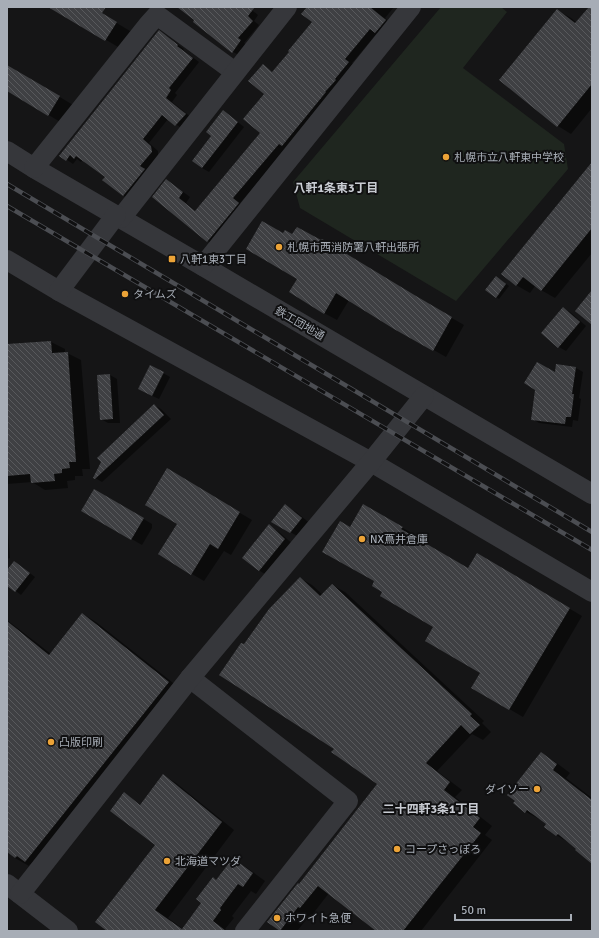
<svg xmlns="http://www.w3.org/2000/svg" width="599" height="938" font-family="Signika,'Noto Sans JP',sans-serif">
	<defs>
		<pattern id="building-back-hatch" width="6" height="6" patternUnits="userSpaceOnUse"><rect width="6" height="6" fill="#3f4043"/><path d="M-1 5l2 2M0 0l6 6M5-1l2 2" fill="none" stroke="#58595c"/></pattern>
	</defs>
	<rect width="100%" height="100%" fill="#151516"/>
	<path fill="#1f261f" d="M441,7H501L507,12L463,68L564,144L568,169L456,301L300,208L293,182Z"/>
	<g fill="#0007">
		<path d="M50,7H90L135,34L125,51Z"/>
		<path d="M179,7H248L258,15L254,21L259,25L244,43L247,45L239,55L233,52L195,20Z"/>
		<path d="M308,7H394L385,18L393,25L383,37L377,33L352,63L356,67L240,203L246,208L215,246L208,241L153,197L167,180L174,185L190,197L186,203L197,212L261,133L266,94L263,66L273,72L314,22Z"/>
		<path d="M590,7H592V108L571,134L558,126L557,10L571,18L577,23Z"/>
		<path d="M166,36L184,49L183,50L199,62L175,93L177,95L172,102L192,118L183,129L168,119L149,143L158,151V156L131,200L124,196L104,180L106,177L83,159L81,162L77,159L73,164L60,155Z"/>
		<path d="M7,65L78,108L67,126L7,90Z"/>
		<path d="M223,112L230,116L244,127L209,172L202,168L213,136Z"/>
		<path d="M592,164V253L555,298L541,290L535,286L530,293L516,285Z"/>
		<path d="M283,235L424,302L464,325L446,357L395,328L349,300L337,320L324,313L298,279Z"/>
		<path d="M499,279L509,286L499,299L496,297Z"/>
		<path d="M563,308L570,312L586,326L566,351L559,347Z"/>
		<path d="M51,342L65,349V353H67L81,360L90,469H82L83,476H75V480L67,481L68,488L45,490L32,482L7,484V345Z"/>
		<path d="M576,368L583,372L579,398L581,399L578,421L573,420L572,427L539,423L533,419L555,373Z"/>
		<path d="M163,373L170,377L159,399L146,393Z"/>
		<path d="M110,375L117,379L120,423H108L101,419L98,376Z"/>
		<path d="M154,405L161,409L171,419L102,482L95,478Z"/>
		<path d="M167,470L252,520L231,555L224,551L204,581L192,574L178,524Z"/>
		<path d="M94,490L152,524V528L142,545L83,511Z"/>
		<path d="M364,505L415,535L414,537L469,569L477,554L582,616L523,717L473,688L481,673L435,626L383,591L376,581L351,529Z"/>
		<path d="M285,506L296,512L312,525L301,538L272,522Z"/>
		<path d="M7,519L10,558L7,559Z"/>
		<path d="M269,526L279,532L295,546L270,577L260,571L243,558Z"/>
		<path d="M17,564L23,568L35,577L21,595L7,584V572Z"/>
		<path d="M300,578L312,585L323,595L332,585L345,592L484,721L482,723L491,732L483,740L472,734L437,771L462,790L455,797L492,826L485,835L492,840L421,931H377L329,893L312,915L311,914L297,931H281L269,922L300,885L379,784L335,749L244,646Z"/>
		<path d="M83,614L96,622L182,690L39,869L30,864L29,866L15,858L7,851V620L51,654Z"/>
		<path d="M541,753L554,761L570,773L566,778L592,798V863L578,848L556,835L547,824L540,818L539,819L526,812Z"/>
		<path d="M163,775L176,783L234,830L168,918L183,929L233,859L246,867L265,881L256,894L251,891L232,916L234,918L225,929L227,931H108L157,844L124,794L141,805Z"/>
	</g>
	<g fill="url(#building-back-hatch)">
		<path d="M48,7H106L102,13L117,22L105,41Z"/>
		<path d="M177,7H255L248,16L253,21L238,38L241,40L232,53L193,22L194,20Z"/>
		<path d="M307,7H370L386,20L375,33L370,29L345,59L349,62L335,79L336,80L325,92H326L282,146L279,144L233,198L239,203L207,242L152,197L166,179L183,192L179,198L195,211L260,133L243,119L264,94L248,81L263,64L272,72L289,52L288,51L312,22L301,14Z"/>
		<path d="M589,7H592V84L557,127L499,80L557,9L575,23Z"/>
		<path d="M159,30L178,45L177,46L193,58L169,88L171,90L166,98L186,114L175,126L162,115L143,139L151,146L152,152L140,166L145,169L123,196L102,180L105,177L76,156L74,159L70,155L66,161L59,156Z"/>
		<path d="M7,65L60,96L48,116L7,91Z"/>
		<path d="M223,110L238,122L202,168L192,161L211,136L206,132Z"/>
		<path d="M592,162V228L541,291L523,277L516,286L501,274Z"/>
		<path d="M262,221L283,233L285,230L292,234L297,227L321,240L322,239L416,296L452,317L433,351L394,329L336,293L324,314L289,292L297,279L246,249Z"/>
		<path d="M496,276L506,284L496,298L485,290Z"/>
		<path d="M592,290V325L575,311Z"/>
		<path d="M563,307L580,322L558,348L541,333Z"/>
		<path d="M51,341L52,353L68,352L76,462H69L70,468L62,469V473L54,474L55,481L31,483L30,474L7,476V344Z"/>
		<path d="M537,362L555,372L556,364L576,367L572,394H574L571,417H566L565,424L531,420L535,390L524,383Z"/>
		<path d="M150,365L164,372L152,396L138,389Z"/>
		<path d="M110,374L113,419L100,420L97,375Z"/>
		<path d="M154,404L164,415L95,479L93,478L101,462L97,458Z"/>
		<path d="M167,468L240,512L218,549L210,544L191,575L158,554L177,524L145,505Z"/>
		<path d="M94,489L144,518L131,540L81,511Z"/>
		<path d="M285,504L302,518L290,533L271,522Z"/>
		<path d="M363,504L403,527L401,529L468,568L477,553L570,608L509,710L471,688L480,673L425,641L433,627L380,596L382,592L372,586L374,581L322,552L340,521L350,527Z"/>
		<path d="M269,524L285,539L259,571L242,558Z"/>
		<path d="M14,561L30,573L15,592L7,586V570Z"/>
		<path d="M300,577L320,596L332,584L472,714L470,716L480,725L470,734L461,725L426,763L450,782L444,790L480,818L473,827L481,833L403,931H376L318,886L300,908L298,907L280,931L267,922L298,883L299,884L377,784L331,752L334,749L219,675L241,643L244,644L269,609Z"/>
		<path d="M82,613L169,682L25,862L17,856L15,858L7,852V621L49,655Z"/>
		<path d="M541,752L557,764L553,770L592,800V864L575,850L576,849L558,834L556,836L544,827L546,824L527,810L525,813L513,803L515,801L507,795Z"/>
		<path d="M163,774L222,822L155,910L182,929L201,903L196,899L213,877L216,880L233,858L253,873L243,887L238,884L220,908L221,910L213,921L226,931H107L95,922L155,845L110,811L124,792L140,805Z"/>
	</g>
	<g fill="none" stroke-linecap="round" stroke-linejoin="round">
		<g stroke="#36373b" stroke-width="20">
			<path d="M7,151L34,168L203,266L592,494"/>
			<path d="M34,168L89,99L148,25L157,15L235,72"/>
			<path d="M121,218L287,7"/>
			<path d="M7,260L59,291L371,462L592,592"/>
			<path d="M203,266L411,7"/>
			<path d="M59,291L116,215"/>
			<path d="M190,678L348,801L245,931"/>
			<path d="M7,884L68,931"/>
			<path d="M20,894L190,678L371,462L424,396"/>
		</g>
		<g stroke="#4b4d52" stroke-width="4.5">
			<g id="rail">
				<path d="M7,184L592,532"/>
				<path d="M7,206L592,550"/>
			</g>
		</g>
		<use href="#rail" stroke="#101011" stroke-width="3" stroke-dasharray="9" stroke-linecap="butt"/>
	</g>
	<g fill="#eca337" stroke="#101011" stroke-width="1.5">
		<circle cx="446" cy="157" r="4"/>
		<circle cx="279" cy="247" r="4"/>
		<rect x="168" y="255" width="8" height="8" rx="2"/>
		<circle cx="125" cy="294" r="4"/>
		<circle cx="362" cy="539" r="4"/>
		<circle cx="51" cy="742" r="4"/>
		<circle cx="537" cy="789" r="4"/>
		<circle cx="397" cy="849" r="4"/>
		<circle cx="167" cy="861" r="4"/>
		<circle cx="277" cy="918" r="4"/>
	</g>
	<g text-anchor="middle" stroke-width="4" stroke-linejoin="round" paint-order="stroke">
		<g font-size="11" fill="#a7adb6" stroke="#101011" text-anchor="start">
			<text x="454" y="161">札幌市立八軒東中学校</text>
			<text x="287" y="251">札幌市西消防署八軒出張所</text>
			<text x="180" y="263">八軒1東3丁目</text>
			<text x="133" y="298">タイムズ</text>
			<text x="370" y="543">NX蔦井倉庫</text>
			<text x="59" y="746">凸版印刷</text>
			<text x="529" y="793" text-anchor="end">ダイソー</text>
			<text x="405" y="853">コープさっぽろ</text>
			<text x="175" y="865">北海道マツダ</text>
			<text x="285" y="922">ホワイト急便</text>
		</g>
		<g font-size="11" fill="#a7adb6" stroke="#101011">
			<text transform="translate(300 323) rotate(30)" y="4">鉄工団地通</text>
		</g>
		<g font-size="12" font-weight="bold" fill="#c8cbd2" stroke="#101011">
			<text x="336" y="192">八軒1条東3丁目</text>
			<text x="431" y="813">二十四軒3条1丁目</text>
		</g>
	</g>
	<rect width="599" height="938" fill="none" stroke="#a7adb6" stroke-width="16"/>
	<path d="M455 914v6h116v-6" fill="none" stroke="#a7adb6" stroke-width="2"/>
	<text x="461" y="914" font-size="12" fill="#a7adb6" stroke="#101011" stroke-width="3" paint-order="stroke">50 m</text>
</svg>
